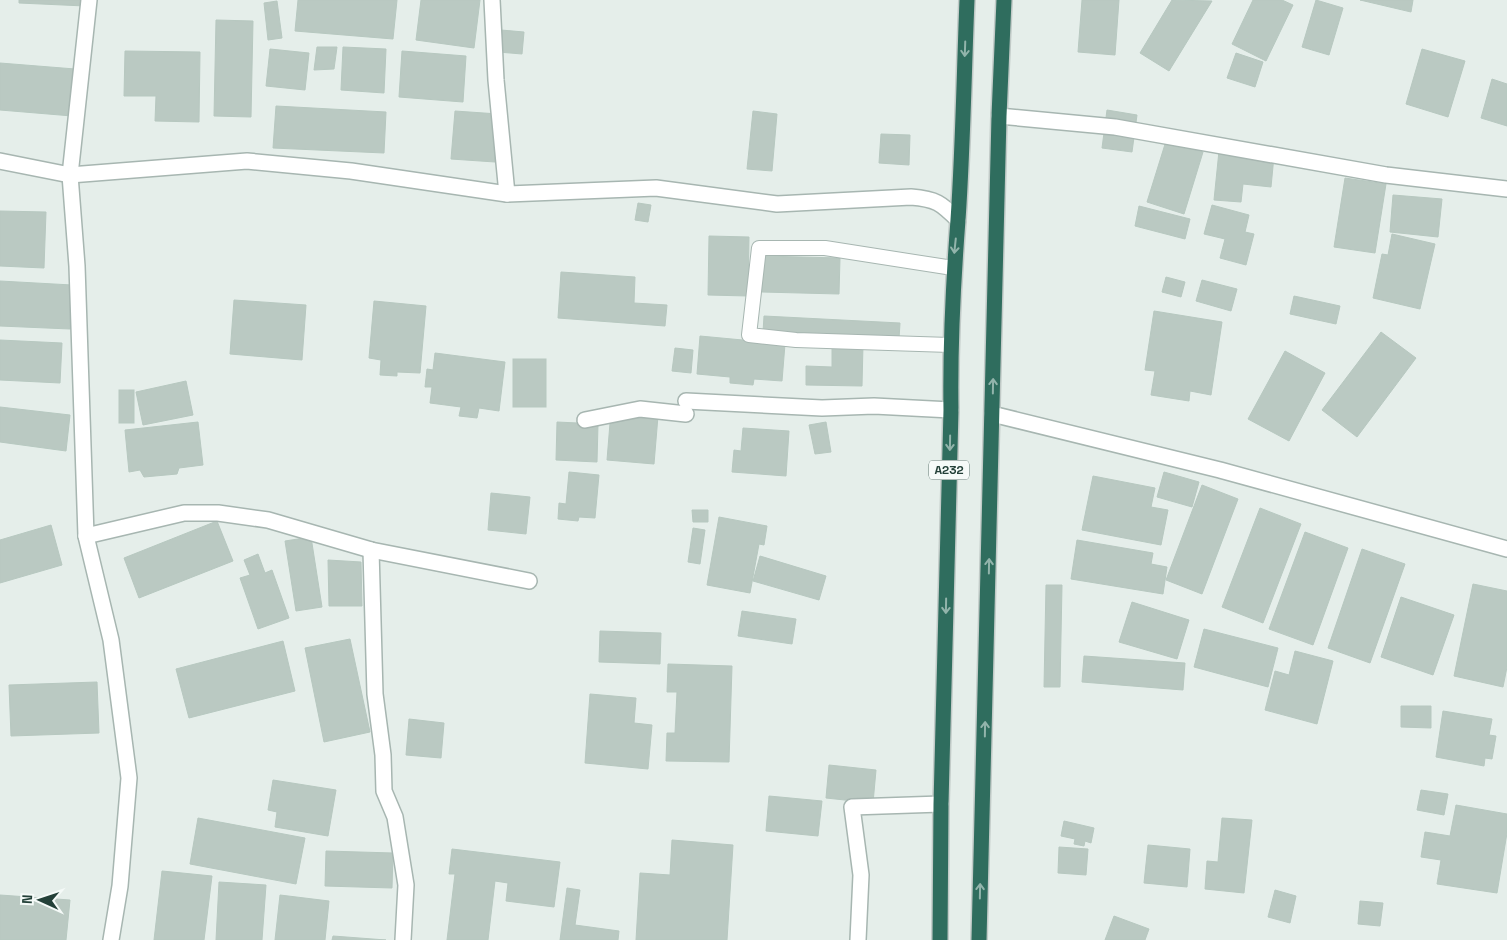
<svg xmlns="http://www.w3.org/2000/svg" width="1507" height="940" font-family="'Space Grotesk',sans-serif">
	<rect width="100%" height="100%" fill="#e5eeea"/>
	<g fill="#bac9c2" stroke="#b7c8c0">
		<path d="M19,0H85V6L19,3Z"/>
		<path d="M298,0H397L393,39L295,31Z"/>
		<path d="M421,0H480L474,48L416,40Z"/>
		<path d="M1082,0H1119L1115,55L1078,52Z"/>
		<path d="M1172,0L1212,1L1169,71L1140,53Z"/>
		<path d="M1253,0H1282L1293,5L1266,61L1232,44Z"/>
		<path d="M1316,0L1343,8L1329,55L1302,47Z"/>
		<path d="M1360,0H1413L1411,12Z"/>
		<path d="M277,1L282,38L268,40L264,3Z"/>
		<path d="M216,20L253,21L251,117L214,116Z"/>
		<path d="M501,30L524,32L522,54L498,52Z"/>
		<path d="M317,47H337L334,69L314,70Z"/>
		<path d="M343,47L386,49L384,93L341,90Z"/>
		<path d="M270,49L309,53L305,90L266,86Z"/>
		<path d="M1422,49L1465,61L1448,117L1406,104Z"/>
		<path d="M125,51L200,52L199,122L155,121L156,96H124Z"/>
		<path d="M402,51L466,56L463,102L399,97Z"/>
		<path d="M1236,53L1263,62L1255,87L1227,78Z"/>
		<path d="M0,63L75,69L72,116L0,110Z"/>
		<path d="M1492,79L1507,84V126L1481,118Z"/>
		<path d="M276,106L386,112L384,153L273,148Z"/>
		<path d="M1107,110L1137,115L1132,152L1102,148Z"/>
		<path d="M455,111L498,114L495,162L451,159Z"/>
		<path d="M753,111L777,114L772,171L747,169Z"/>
		<path d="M881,134L910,135L909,165L879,163Z"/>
		<path d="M1166,141L1203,152L1184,214L1147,202Z"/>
		<path d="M1219,151L1274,156L1271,187L1243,184L1241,202L1214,200Z"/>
		<path d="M1345,178L1386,184L1375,253L1334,247Z"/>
		<path d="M1393,195L1442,199L1438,237L1390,232Z"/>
		<path d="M638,203L651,205L648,222L635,220Z"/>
		<path d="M1212,205L1249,215L1245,232L1254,234L1246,265L1220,258L1225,239L1204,234Z"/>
		<path d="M1139,206L1190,219L1185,239L1135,226Z"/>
		<path d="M0,211L46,212L44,268L0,266Z"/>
		<path d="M1392,234L1435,244L1420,309L1373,298L1382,254L1388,255Z"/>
		<path d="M709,236L749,237L748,296L708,295Z"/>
		<path d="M763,256L840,258L839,294L762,292Z"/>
		<path d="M561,272L635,277L634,303L667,305L665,326L558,318Z"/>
		<path d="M1166,277L1185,282L1181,297L1162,292Z"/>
		<path d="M1202,280L1237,289L1231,311L1196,301Z"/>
		<path d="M0,281L72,285L70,329L0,326Z"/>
		<path d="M1294,296L1340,306L1336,324L1290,314Z"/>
		<path d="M234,300L306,305L302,360L230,354Z"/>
		<path d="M374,301L426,306L420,373L397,372V376L380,375L381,360L369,358Z"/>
		<path d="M1154,311L1222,322L1211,395L1190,391L1189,401L1151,395L1155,371L1145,370Z"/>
		<path d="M764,316L900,323L899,339L763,332Z"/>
		<path d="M1381,332L1416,358L1357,437L1322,410Z"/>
		<path d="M700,336L785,344L782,381L754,379L753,385L730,383V377L697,374Z"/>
		<path d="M0,340L62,343L60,383L0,380Z"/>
		<path d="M832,344H863L862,386L806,385V366L832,367Z"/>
		<path d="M675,348L693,350L691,373L672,371Z"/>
		<path d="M1285,351L1325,373L1289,441L1248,419Z"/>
		<path d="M435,353L505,362L499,411L479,408L477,418L459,416L461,407L430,403L432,387H425L427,369L433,370Z"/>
		<rect x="513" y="359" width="33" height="48"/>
		<path d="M186,381L193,415L143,425L136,392Z"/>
		<rect x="119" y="390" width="15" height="33"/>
		<path d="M0,407L70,415L66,451L0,442Z"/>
		<path d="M611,411L658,416L654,464L607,460Z"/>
		<path d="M198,422L203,465L179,468L177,474L144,477L140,470L129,472L125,430Z"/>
		<path d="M557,422L598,424L597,462L556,460Z"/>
		<path d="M826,422L831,452L815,454L809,425Z"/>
		<path d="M743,428L789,431L786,476L732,472L734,450L741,451Z"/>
		<path d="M569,472L599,475L595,518L579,517L578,521L558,519L559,503L566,504Z"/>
		<path d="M1164,472L1199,482L1192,507L1157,497Z"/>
		<path d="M1093,476L1155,488L1151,507L1168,510L1161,545L1082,530Z"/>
		<path d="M1202,485L1238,499L1202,594L1166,580Z"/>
		<path d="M491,493L530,497L526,534L488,530Z"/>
		<path d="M1260,508L1301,524L1263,623L1222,607Z"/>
		<path d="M692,510H708V522H693Z"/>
		<path d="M719,517L767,526L764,545L759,544L750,593L707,585Z"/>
		<path d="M217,521L233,561L139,598L124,558Z"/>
		<path d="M51,525L62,565L0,583V540Z"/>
		<path d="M693,528L705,530L700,564L688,562Z"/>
		<path d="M1305,532L1348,548L1313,645L1269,629Z"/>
		<path d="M311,537L322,607L296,611L285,541Z"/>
		<path d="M1077,540L1153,553L1151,564L1167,567L1163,594L1071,579Z"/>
		<path d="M1362,549L1405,564L1370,663L1328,648Z"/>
		<path d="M258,554L265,573L272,570L289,618L258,629L240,578L250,575L244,560Z"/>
		<path d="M760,556L826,576L819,600L753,581Z"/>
		<path d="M328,560L361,562L362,606H329Z"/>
		<path d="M1473,584L1507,591V667L1503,687L1454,676Z"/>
		<path d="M1046,585H1062L1060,687H1044Z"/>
		<path d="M1401,597L1454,615L1433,675L1381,657Z"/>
		<path d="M1132,602L1189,620L1177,659L1119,642Z"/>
		<path d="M742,611L796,619L792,644L738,636Z"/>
		<path d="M1204,629L1278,648L1268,687L1194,667Z"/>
		<path d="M600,631L661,633L660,664L599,662Z"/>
		<path d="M350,639L370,732L324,742L305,648Z"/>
		<path d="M283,641L295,691L189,718L176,669Z"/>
		<path d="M1295,651L1333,661L1317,724L1265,710L1275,671L1289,675Z"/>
		<path d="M1084,656L1185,663L1183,690L1082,682Z"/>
		<path d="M668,664L732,666L729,762L666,761L667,733H675L677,692H667Z"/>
		<path d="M97,682L99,733L11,736L9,685Z"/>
		<path d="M590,694L636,698L634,723L652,725L648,769L585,763Z"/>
		<path d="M1401,706H1431V728L1401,727Z"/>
		<path d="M1443,711L1492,719L1489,735L1496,736L1492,759L1485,758L1484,766L1436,757Z"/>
		<path d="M409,719L444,723L441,758L406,755Z"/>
		<path d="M829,765L876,770L873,803L826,798Z"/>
		<path d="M273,780L336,790L328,836L275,827L277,812L268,810Z"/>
		<path d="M1421,790L1448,794L1444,815L1417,810Z"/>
		<path d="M769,796L822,801L818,836L766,831Z"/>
		<path d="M1456,805L1507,814V833L1497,893L1437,884L1441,860L1421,857L1425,832L1450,836Z"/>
		<path d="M198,818L305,838L296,884L190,864Z"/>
		<path d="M1222,818L1252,820L1244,893L1205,889L1207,861L1218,862Z"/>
		<path d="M1064,821L1094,828L1091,843L1085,841L1084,846L1074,844L1075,839L1061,836Z"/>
		<path d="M672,840L733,845L727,940H636L640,873L670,875Z"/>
		<path d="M1148,845L1190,849L1187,887L1144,883Z"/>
		<path d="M1059,847L1088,849L1086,875L1058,873Z"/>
		<path d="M452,849L560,862L554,907L506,901L508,883L495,881L488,940H447L455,874H449Z"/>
		<path d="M326,851L393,853L392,888L325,886Z"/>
		<path d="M162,871L212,876L204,940H154Z"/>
		<path d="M219,882L266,885L262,940H216Z"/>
		<path d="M567,888L580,890L575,925L619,931L618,940H560Z"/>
		<path d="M1275,890L1296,896L1290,923L1268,917Z"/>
		<path d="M0,895L70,900L66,940H0Z"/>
		<path d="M280,895L329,901L325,940H275Z"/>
		<path d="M1360,901L1383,903L1380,926L1358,924Z"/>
		<path d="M1114,916L1149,929L1145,940H1105Z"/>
		<path d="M333,936L386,940H332Z"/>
	</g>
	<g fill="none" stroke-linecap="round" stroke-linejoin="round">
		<g stroke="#a7b6b1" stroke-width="16">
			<path id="lane" d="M950,345L796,340L749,335L759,248H825L953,268"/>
		</g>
		<g stroke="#a7b6b1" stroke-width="18">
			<g id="street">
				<path d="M89,0L70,175L77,266L86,536L111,640L129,778L120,886L111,940"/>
				<path d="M492,0L496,80L507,194"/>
				<path d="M999,116L1115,127L1386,175L1507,189"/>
				<path d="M0,161L70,175L247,161L351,171L507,194L656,188L777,204L911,197C936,199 941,203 958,220"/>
				<path d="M686,401L822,408L874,406L951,410"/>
				<path d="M992,414L1220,470L1507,549"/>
				<path d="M585,420L640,409L686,414"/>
				<path d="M86,536L184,513H218L268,520L371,550L529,581"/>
				<path d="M371,550L375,694L383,755L384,791L395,817L406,885L403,940"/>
				<path d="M858,940L861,875L852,807L941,804"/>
			</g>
		</g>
		<g stroke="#c1cac7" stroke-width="18">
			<g id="highway">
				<path d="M940,940L941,804L951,410C950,345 953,285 958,220C963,147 964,73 967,0"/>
				<path d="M979,940L999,116L1004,0"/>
			</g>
		</g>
		<use href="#lane" stroke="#fff" stroke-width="14"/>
		<use href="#street" stroke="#fff" stroke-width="15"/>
		<use href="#highway" stroke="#2f6d5e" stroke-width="15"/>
	</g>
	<defs><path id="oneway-shaft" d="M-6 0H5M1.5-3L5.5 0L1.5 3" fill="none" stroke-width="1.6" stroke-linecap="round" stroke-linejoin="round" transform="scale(1.25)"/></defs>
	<g stroke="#92b4ab">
		<use href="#oneway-shaft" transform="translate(965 49) rotate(92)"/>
		<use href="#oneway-shaft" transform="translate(955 246) rotate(96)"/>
		<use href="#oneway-shaft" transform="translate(993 386) rotate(-89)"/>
		<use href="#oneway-shaft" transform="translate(950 443) rotate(91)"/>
		<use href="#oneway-shaft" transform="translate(989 566) rotate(-89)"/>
		<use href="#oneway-shaft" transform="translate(946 606) rotate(91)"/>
		<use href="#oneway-shaft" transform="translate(985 729) rotate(-89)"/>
		<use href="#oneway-shaft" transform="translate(980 891) rotate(-89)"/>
	</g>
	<g text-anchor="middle" stroke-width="5" stroke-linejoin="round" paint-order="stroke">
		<rect fill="#f5faf8" stroke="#627872" stroke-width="1" x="929" y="460.5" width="40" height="19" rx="4"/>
		<g font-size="12" font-weight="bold" fill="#234038">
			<text x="949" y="474">A232</text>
		</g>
	</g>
	<g transform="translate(40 900) rotate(273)" stroke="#f5faf8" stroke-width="4" paint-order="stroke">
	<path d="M0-4L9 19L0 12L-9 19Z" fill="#234038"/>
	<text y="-8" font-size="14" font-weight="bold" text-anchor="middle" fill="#234038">N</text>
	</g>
</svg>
